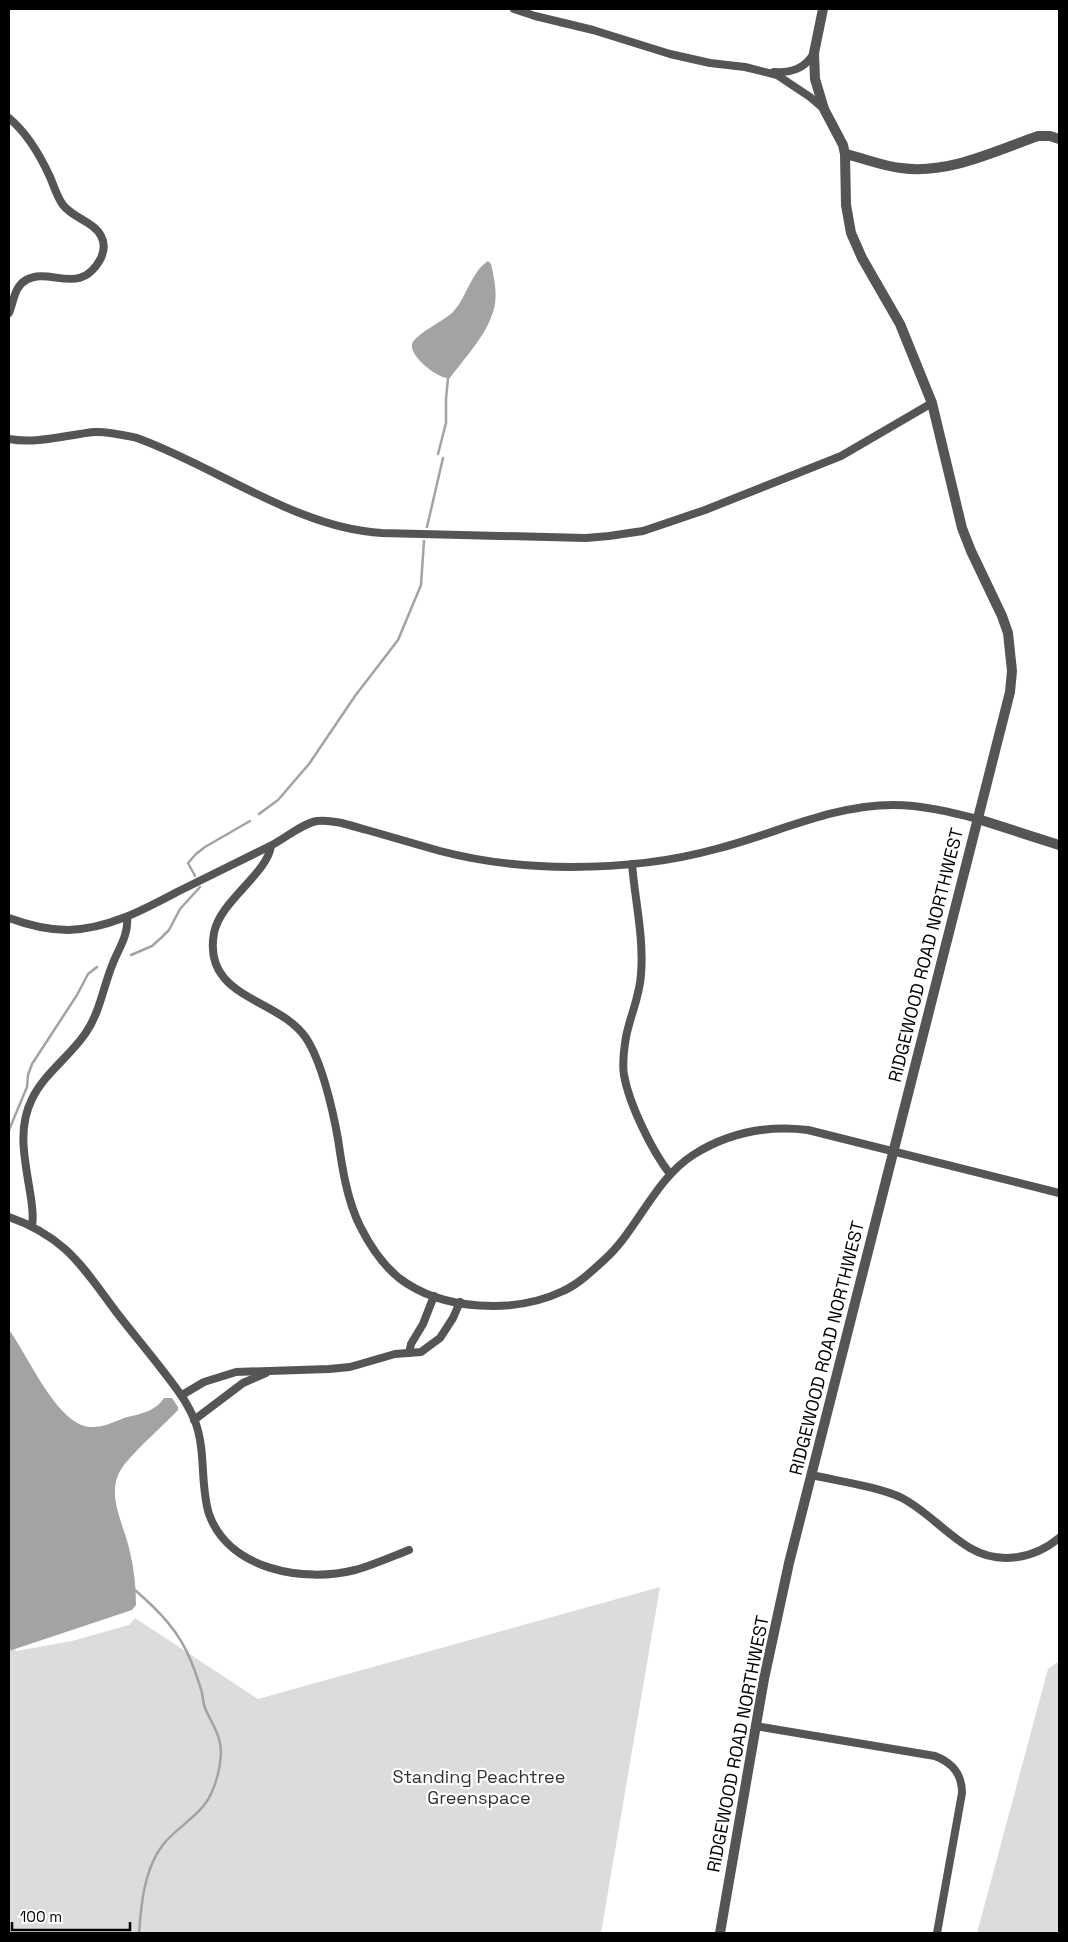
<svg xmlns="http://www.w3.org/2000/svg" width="1068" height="1942" font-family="'Space Grotesk',sans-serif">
	<rect width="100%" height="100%" fill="#fff"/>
	<g fill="#dcdcdc">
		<path d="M660,1587L601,1933H9V1642L16,1651L72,1641L129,1625L135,1618L258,1699Z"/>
		<path d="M1059,1661V1933H977L1048,1669Z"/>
	</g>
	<g fill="#a3a3a3">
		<path d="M488,261L491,264C494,277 497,291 495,304C490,332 466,356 450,378C439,380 410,357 412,345C413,335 444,321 453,312C467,297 471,272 488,261Z"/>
		<path d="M9,1330C27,1353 57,1426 91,1427C101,1428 114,1422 124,1418C139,1414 155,1412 164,1398H172L178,1407V1410C160,1429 140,1445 124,1465C103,1492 124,1523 130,1552C134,1569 136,1587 136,1605L132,1610L9,1651Z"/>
	</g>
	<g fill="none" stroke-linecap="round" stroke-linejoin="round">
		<g stroke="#a3a3a3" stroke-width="2.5">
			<path d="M438,454L446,423V399L448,378"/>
			<path d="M427,527L443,458"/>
			<path d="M259,814L278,800L309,764L355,696L398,640L421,585L424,541"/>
			<path d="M195,876L188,863L196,854L205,847L250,821"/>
			<path d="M131,955L152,946L161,938L169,930L180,909L200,887"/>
			<path d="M9,1130L27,1087L28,1075L32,1064L77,995L88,974L97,967"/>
			<path d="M135,1590C159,1611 179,1631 191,1661C195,1671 199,1682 202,1693C203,1698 203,1703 205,1708C209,1718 216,1728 219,1739C224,1754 218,1779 211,1794C200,1817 176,1827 162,1846C144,1870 141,1905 139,1933"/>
		</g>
		<g stroke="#555" stroke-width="8">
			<path d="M514,9L535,16L593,30L670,54L710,63L745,67L777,75L810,97L824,109"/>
			<path d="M774,72C791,73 805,69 814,53"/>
			<path d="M9,118C28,134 40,155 50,177C54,186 57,197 63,205C73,218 94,222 101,236C105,243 104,251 101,258C80,298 50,266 26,280C14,287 14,301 9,313"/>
			<path d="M9,439C37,444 66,435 94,432C108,431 123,435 137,438C215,466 299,529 382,533L586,538L609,536L643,531L705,510L841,456L932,403"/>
			<path d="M271,846C267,874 220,901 214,933C202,999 278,997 306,1038C322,1062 333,1111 338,1139C342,1167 347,1200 360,1226C369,1244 383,1265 399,1278C442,1311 515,1314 563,1291C577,1285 591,1272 603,1261C638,1230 653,1181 693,1155C729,1132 767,1125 808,1130L1059,1193"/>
			<path d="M632,864C635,901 644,937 641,974C640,996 630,1016 626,1037C624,1049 622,1063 624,1075C629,1104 652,1151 670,1174"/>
			<path d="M9,918C28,925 47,930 68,930C108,929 143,910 177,892C207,877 238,862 268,847C284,840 300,824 317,821C333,819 352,826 367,830C391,837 416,844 440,851C482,862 527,867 571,867C620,867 669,862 716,849C775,834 832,805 893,805C922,805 950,812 978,819"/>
			<path d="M9,1217C29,1224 48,1234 65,1249C85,1267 101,1292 117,1313C131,1331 146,1349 160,1367C174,1385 188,1402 196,1424C206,1453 200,1485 209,1514C229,1570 304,1583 355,1570C373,1565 391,1557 409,1550"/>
			<path d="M32,1226C34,1215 32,1204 30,1192C25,1160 17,1129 32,1099C44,1074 69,1057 85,1034C100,1013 103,987 113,963C119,948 129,934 127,917"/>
			<path d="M409,1353L411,1344L423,1324L434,1296"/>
			<path d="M182,1395L204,1382L236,1372L329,1369L350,1367L395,1354L421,1352L440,1338L453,1318L460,1302"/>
			<path d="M194,1420L243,1383L266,1373"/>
			<path d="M812,1475C838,1481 880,1487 902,1498C927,1511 946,1534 970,1548C999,1565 1034,1559 1059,1538"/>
			<path d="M755,1726L935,1756C953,1763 962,1774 962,1793L937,1933"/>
		</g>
		<g stroke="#555" stroke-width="10">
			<path d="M845,154C864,158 882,166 901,168C947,175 995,151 1038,136H1050L1059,139"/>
			<path d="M978,819L1059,845"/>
			<path d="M720,1933L764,1679L789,1563L1010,692L1012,671L1008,633L1002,616L971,551L962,528L932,403L900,324L862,258L851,233L846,205L845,154L843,145L824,109L815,79L814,53L823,9"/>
		</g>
	</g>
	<g text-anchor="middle" stroke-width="4.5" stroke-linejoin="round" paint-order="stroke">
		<g font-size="18" fill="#000" stroke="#fff">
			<text transform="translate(926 955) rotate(-76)" y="6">RIDGEWOOD ROAD NORTHWEST</text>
			<text transform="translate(827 1348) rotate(-76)" y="6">RIDGEWOOD ROAD NORTHWEST</text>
			<text transform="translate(738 1744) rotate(-79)" y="6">RIDGEWOOD ROAD NORTHWEST</text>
		</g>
		<g font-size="18" fill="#333" stroke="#fff">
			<text x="479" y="1783">Standing Peachtree<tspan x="479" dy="21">Greenspace</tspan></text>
		</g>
	</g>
	<rect width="1068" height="1942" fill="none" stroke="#000000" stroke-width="20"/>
	<path d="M12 1922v8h118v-8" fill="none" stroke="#000000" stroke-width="2.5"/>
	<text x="20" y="1922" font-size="15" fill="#000000" stroke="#ffffff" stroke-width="4" paint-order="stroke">100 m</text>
</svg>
